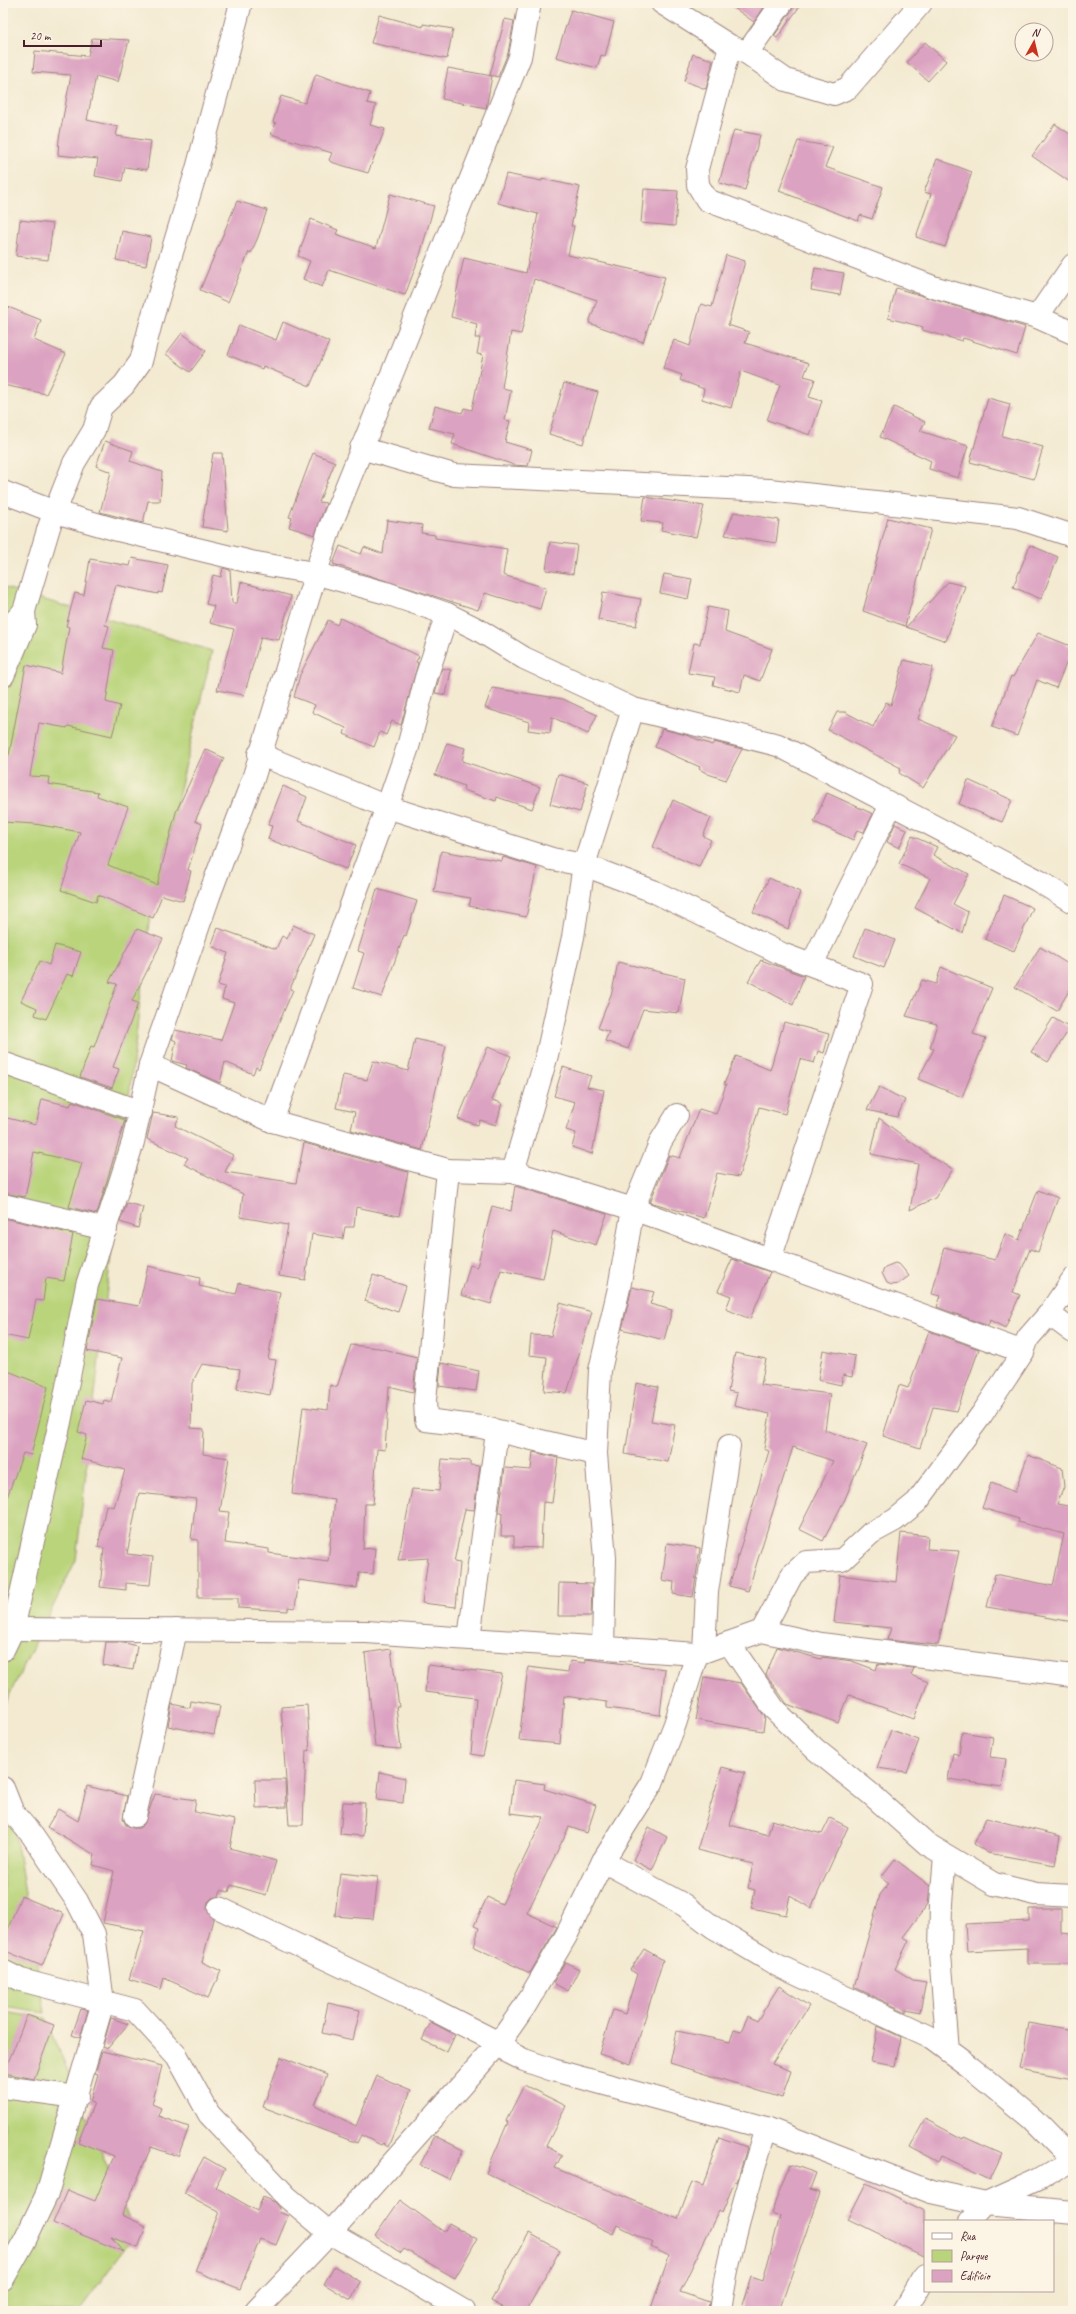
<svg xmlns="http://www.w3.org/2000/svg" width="1076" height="2314" font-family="Caveat,sans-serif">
	<rect width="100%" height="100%" fill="#fcf5e5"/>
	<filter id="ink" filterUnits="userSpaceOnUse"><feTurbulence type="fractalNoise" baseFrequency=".025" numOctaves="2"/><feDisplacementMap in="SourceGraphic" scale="8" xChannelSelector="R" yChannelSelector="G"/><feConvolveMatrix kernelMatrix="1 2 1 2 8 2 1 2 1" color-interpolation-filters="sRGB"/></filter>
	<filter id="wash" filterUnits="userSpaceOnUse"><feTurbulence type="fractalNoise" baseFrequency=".012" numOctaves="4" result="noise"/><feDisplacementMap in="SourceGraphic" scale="16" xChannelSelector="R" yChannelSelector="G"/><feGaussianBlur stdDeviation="0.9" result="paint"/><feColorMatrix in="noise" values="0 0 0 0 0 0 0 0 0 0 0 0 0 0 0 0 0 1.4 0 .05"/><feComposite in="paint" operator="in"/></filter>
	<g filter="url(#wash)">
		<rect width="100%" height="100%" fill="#f3ead1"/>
		<g fill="#b9d47a" stroke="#827a52">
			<path d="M3,587L212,651L149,923L76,1560L3,1708Z"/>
			<path d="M3,1760L45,2013L3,2007Z"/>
			<path d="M3,2012L46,2018L135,2234L79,2311H3Z"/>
		</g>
		<g id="blocks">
			<g fill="#dca2c1">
				<path d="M727,3H767L754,22Z"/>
				<path d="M794,3H802L777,38L774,36L792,10Z"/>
				<path d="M571,10L614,22L605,56L601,55L597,68L556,57Z"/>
				<path d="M379,15L423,27V24L453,29L447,59L371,43Z"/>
				<path d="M505,19L514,21L508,53L498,77L490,75Z"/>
				<path d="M92,38L129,40L118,82L96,76L87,120L118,127L116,136L151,141L147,170L125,167L122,181L95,176L98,159L58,155L59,139L71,75L33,72L35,51L88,56Z"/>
				<path d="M925,42L946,61L928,81L907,62Z"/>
				<path d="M693,54L713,60L706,89L684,81Z"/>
				<path d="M448,68L492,76L486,108L442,99Z"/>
				<path d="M316,74L370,93L367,103L376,105L370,125L385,129L368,173L331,162L329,160L332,153L271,134L276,123L273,122L281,96L305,103Z"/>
				<path d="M1055,124L1073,136V184L1032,156Z"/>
				<path d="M734,130L760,135L745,190L719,183Z"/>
				<path d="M798,141L833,147L825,167L883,187L872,219L860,215L858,221L779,191Z"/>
				<path d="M937,159L972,172L945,247L916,237L931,194L924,192Z"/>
				<path d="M506,174L542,181V179L580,187L571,226H574L568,255L665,277L643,342L589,323L597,300L534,279L521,334L511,332L502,388L511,390L505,420L510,421L505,442L532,450L528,466L514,465L452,444L455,434L429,428L435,406L462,413L464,408L472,410L483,355L477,354L480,338H475L477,324L451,317L464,258L526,273L538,214L498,203Z"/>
				<path d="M644,189L678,191L675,226L641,223Z"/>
				<path d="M390,194L434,206L420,255L405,295L329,270L322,287L303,279L310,261L298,256L311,219L338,230L336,234L376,248Z"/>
				<path d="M237,201L267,210L258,237L251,253L249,252L228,302L200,290Z"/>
				<path d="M20,220L53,224L48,260L16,256Z"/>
				<path d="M122,231L151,237L146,266L116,260Z"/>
				<path d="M726,255L745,261L728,325L749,332L745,343L809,363L804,376L815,379L809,397L822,401L810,435L767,420L780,385L741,371L731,408L702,399L704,389L680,380L682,375L663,368L674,340L690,346L701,304L712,307Z"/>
				<path d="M815,268L844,273L840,295L811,290Z"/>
				<path d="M896,288L1025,327L1017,355L963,338L962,341L922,330L923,327L888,318Z"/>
				<path d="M3,305L41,320L34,340L66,354L46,394L3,385Z"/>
				<path d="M283,322L329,342L310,386L263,366L262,369L228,355L239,325L276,340Z"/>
				<path d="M182,333L206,351L190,372L166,354Z"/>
				<path d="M564,383L598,392L583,444L549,434Z"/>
				<path d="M988,398L1010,404L1002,436L1043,447L1034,479L970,462Z"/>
				<path d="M894,407L925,422L920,431L968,446L958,478L929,469L931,461L880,437Z"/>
				<path d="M105,441L133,451L130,461L162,472L160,501H148L143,523L100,512L111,472L96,466Z"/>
				<path d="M213,453H222L228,531L202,527Z"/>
				<path d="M313,453L335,462L319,502L326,503L315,535L289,527L292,518L289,517Z"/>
				<path d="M645,497L704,506L696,537L661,530L663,523L641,521Z"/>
				<path d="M734,512L779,520L776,543L725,535Z"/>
				<path d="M888,518L931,529L905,626L863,611Z"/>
				<path d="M387,520L422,525L421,533L435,535V538L507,549L503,575L546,588L540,609L485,593L478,610L333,564L340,546L361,554L364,547L383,554Z"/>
				<path d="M550,542L577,545L573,574L546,570Z"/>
				<path d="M1030,545L1058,557L1041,599L1013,587Z"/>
				<path d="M132,558L168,565L162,593L158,592V594L116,585L105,625L109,626L103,648L114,650L106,702L120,706L112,736L68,726L67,728L39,723L30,776L49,777L48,784L98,792L97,796L128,807L108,865L157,885L176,812L205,749L224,758L195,821L202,824L188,870L191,871L183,901L162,895L153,918L98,895L96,902L61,890L80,832L35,824L3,822V754L9,755L26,665L61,673L69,627L66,626L75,593L84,595L90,559L130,566Z"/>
				<path d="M223,568L230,570L232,603H237L241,582L291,596L279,640L261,637L244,695L217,690L234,629L210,623L214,606L206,604L213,575L221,577Z"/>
				<path d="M664,574L692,579L688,599L660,593Z"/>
				<path d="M948,582L965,586L946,641L906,627Z"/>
				<path d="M603,592L641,599L636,626L598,620Z"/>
				<path d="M708,607L728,611L725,632L772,649L760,681L744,675L740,692L713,685L715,677L688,673L694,643L700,644Z"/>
				<path d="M340,618L419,656L416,662L418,663L401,725L392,721L386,735L380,732L374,747L344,734L346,728L312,712L315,705L294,697L300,675L328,620L337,625Z"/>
				<path d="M1038,633L1073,647L1056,688L1037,680L1017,736L992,727L1011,676L1013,677Z"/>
				<path d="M904,660L933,667L918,719L955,735L923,788L899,773L901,768L828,730L837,712H845L873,727L886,702L891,705Z"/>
				<path d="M442,668L451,670L446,695L435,693Z"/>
				<path d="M492,688L563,699L597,715L588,734L552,717L550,733L528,730L529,722L485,708Z"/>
				<path d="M662,729L686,735L712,745L714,742L742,749L726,780L708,774L699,769L700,767L655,747Z"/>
				<path d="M447,743L465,748L462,761L540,787L532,809L497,797L496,801L463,790L464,786L435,775Z"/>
				<path d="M558,774L588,783L580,812L550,804Z"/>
				<path d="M968,780L1012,800L1002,822L959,804Z"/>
				<path d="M283,786L307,797L298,821L356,845L346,869L268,839L272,826L268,825Z"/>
				<path d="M827,793L873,814L864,832L857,830L853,840L814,822Z"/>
				<path d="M673,800L711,818L703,836L711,840L699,867L653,847Z"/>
				<path d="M895,824L907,830L899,848L887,842Z"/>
				<path d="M912,836L937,847L933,855L969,874L953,904L968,912L962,933L915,908L930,878L899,864Z"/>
				<path d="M441,851L502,861L503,857L537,867L526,917L469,906L471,898L434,892Z"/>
				<path d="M769,878L800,892L788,929L753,912Z"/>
				<path d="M377,889L417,901L406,936L404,935L382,997L353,988L364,953L358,951Z"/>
				<path d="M1004,895L1033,908L1014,951L985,939Z"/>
				<path d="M293,925L314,934L290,989L293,990L259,1069L256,1067L253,1074L225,1062L220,1083L186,1068L187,1065L172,1061L176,1041L172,1039L175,1030L221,1040L234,1003L222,999L225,987L218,985L228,953L211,946L218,928L276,949L282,936L287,939Z"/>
				<path d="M865,928L895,940L884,968L854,956Z"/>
				<path d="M137,929L163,939L132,1001L138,1003L113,1067L119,1069L112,1088L80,1077L91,1046L94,1047L117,984L109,982Z"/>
				<path d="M55,945L81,952L73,976L67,974L46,1019L35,1015L37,1008L21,1001L40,961L49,965Z"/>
				<path d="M1040,947L1073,967V984L1057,1011L1015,987Z"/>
				<path d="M761,960L804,976L793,1005L748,981Z"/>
				<path d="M618,962L685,978L679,1013L643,1009L628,1049L605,1041L609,1032L598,1028L612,992Z"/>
				<path d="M941,967L992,988L973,1034L986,1038L962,1097L918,1079L934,1049L930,1048L937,1024L906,1016L922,980L936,984Z"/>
				<path d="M1053,1018L1070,1028L1048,1062L1031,1052Z"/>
				<path d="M784,1022L829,1034L824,1053L818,1051L814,1063L800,1059L785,1114L759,1107L739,1177L717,1173L704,1218L650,1202L669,1155L680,1158L699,1109L716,1114L726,1085L724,1084L736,1056L770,1070Z"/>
				<path d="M415,1039L446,1046L422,1150L351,1130L355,1112L336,1108L343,1075L367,1080L373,1061L408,1071Z"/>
				<path d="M488,1047L511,1056L492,1100L502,1103L496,1125L480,1120L478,1125L458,1119Z"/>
				<path d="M563,1067L591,1076L587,1087L604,1090L592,1154L572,1147L576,1133L566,1130L575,1102L554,1096Z"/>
				<path d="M879,1087L905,1100L897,1117L867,1110Z"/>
				<path d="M42,1099L70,1106L72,1101L125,1120L97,1214L69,1207L82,1163L34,1152L25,1197L3,1193V1117L36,1125Z"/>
				<path d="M153,1113L179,1117L175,1126L233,1155L225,1172L296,1183L304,1143L408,1172L399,1216L356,1207L354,1227H345L343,1239L312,1234L305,1280L279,1276L288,1225L240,1217L243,1194L184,1164L188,1158L147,1139Z"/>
				<path d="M879,1118L930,1156L953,1169L935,1198L910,1210L918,1164L871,1154Z"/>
				<path d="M515,1186L607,1214L596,1245L553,1231L543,1279L501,1270L491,1304L461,1295L470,1265L477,1267L492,1206L511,1211Z"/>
				<path d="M1038,1190L1058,1198L1038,1252L1030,1249L1013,1292L1020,1295L1005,1328L990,1320L988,1326L937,1307L941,1296L932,1294L944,1247L995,1260L1005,1234L1019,1240Z"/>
				<path d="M127,1203L143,1207L138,1228L120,1222Z"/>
				<path d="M3,1218L73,1234L64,1281L46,1278L43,1301L36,1300L28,1340L3,1335Z"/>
				<path d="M732,1259L770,1272L750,1319L726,1309L731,1296L718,1291Z"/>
				<path d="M895,1263L900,1265L909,1276L898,1284L892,1285L887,1283L882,1273L885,1267Z"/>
				<path d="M148,1266L200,1278L199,1286L236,1294L239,1283L280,1292L268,1359L276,1360L270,1395L237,1389L240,1369L202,1364L192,1383L191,1428L204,1429L203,1454L229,1458L220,1511L229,1512L225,1543L269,1549V1553L328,1561L335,1500L292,1494L303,1407L328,1410L330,1385L337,1387L351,1345L379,1348L417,1357L413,1392L389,1386L385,1450L377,1449L373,1504H365L363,1549L375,1548L373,1574L359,1573L357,1588L299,1580L295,1608L288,1607V1611L238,1608V1598H198V1540L191,1539L196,1499L139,1493L127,1554L153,1557L150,1585L126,1583V1590L100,1587L104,1548L98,1547L106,1505L114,1507L125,1470L81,1459L87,1435L78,1432L86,1400L103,1404L104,1400L111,1402L122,1358L87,1351L97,1299L139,1306Z"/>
				<path d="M373,1275L406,1286L398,1312L365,1301Z"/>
				<path d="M632,1287L654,1292L650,1304L672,1310L664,1340L622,1329Z"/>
				<path d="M560,1303L592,1312L567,1393L544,1391L547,1357L529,1355L531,1335L551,1336Z"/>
				<path d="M929,1331L979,1349L957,1411L933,1407L920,1448L883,1436L899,1385L908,1388Z"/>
				<path d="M823,1350L855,1356L852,1377L843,1375L841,1385L818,1380Z"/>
				<path d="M735,1353L766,1359L761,1385L830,1394L825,1430L867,1445L845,1499L823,1541L799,1529L833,1461L793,1447L748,1591L729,1586L769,1451L764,1449L770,1414L734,1406L737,1393L728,1391Z"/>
				<path d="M441,1363L479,1371L476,1391L439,1386Z"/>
				<path d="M3,1369L48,1387L31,1455L23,1453L6,1500L3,1499Z"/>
				<path d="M636,1383L658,1387L651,1421L675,1425L668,1462L625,1454Z"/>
				<path d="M533,1452L558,1458L552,1503L543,1502L541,1548L514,1547V1536H501L502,1512H499L505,1468L531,1470Z"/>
				<path d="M1028,1455L1062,1468L1064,1487L1057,1504L1073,1507V1622L987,1607L995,1574L1053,1586L1064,1534L1018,1522L1019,1519L982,1508L991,1483L1015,1492Z"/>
				<path d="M442,1459L470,1461V1465L480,1466L474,1510L465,1509L454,1562L460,1563L456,1607L422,1603L428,1558L398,1560L412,1489L439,1491Z"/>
				<path d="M901,1533L928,1536L927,1549L959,1551L938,1645L887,1640L891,1628L834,1622L840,1575L896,1582Z"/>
				<path d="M667,1543L700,1548L693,1597L673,1594L674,1582L662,1580Z"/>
				<path d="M559,1583L592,1584L591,1616H558Z"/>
				<path d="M106,1642H122L137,1646L133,1670L103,1665Z"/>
				<path d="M777,1647L821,1659L822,1657L852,1661L876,1670L878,1664L914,1668L911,1675L928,1682L914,1719L849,1695L838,1723L787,1704L766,1675Z"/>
				<path d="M391,1649L399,1707H396L401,1749L375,1747L365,1653Z"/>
				<path d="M586,1659L665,1669L660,1715L607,1708V1702L564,1696L560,1744L519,1740L528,1667L568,1672L570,1661L586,1663Z"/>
				<path d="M428,1665L502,1674L483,1756L471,1754L476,1698L425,1692Z"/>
				<path d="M704,1677L741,1683L765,1717L763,1731L696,1720Z"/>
				<path d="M191,1701L220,1706L214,1735L168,1726L172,1704L190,1708Z"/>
				<path d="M307,1705L310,1751L306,1750L303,1825H289L281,1707Z"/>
				<path d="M891,1730L919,1740L907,1772L877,1768Z"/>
				<path d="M962,1732L993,1737L990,1757L1006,1759L1002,1787L948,1779L953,1753L959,1755Z"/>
				<path d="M722,1767L745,1773L730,1825L768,1835L772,1820L822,1834L830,1818L848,1827L811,1908L790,1895L786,1915L751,1908L755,1890L748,1888L753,1864L697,1850Z"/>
				<path d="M380,1772L405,1778L403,1803L377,1800Z"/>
				<path d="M255,1780H285L286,1807L256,1808Z"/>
				<path d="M514,1780L545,1784L544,1789L596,1805L587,1833L569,1827L527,1913L557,1927L530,1973L474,1947L479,1928L474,1926L487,1897L502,1904L544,1817L510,1813Z"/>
				<path d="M87,1786L127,1796L123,1819L126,1825L133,1828H139L144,1824L155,1794L196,1800L194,1812L235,1820L230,1848L276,1861L266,1895L231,1885L229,1892L221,1890L219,1896L212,1898L208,1902L207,1909L213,1919L202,1962L221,1971L208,1998L164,1978L161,1989L129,1979L144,1931L103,1923L114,1871L93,1865L95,1855L47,1827L58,1809L78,1821Z"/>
				<path d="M343,1802L365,1803L363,1836L340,1834Z"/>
				<path d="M986,1818L1060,1836L1055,1865L988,1853L974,1844Z"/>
				<path d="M649,1827L667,1837L652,1870L633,1860Z"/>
				<path d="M895,1859L930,1886L928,1904L903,1937L909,1940L895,1969L913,1980L926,1982L920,2012L906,2009V2012L854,1987L880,1895L889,1883L881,1877Z"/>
				<path d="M340,1873L378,1877L373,1919L335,1916Z"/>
				<path d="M21,1896L64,1914L42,1966L3,1950V1941Z"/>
				<path d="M1029,1909H1061V1933L1073,1934V1964H1028V1948L967,1951L965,1924L1029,1921Z"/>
				<path d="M644,1949L663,1960L631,2064L599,2054L613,2010L625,2014L637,1974L630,1970Z"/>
				<path d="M565,1962L579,1969L568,1991L553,1983Z"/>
				<path d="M779,1986L809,2006L772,2064L791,2071L782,2098L670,2063L677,2031L730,2042L734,2029L741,2031L748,2016L757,2021Z"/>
				<path d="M328,2003L360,2010L353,2040L322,2033Z"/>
				<path d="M81,2009L88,2010L80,2038L72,2035Z"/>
				<path d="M27,2015L54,2025L34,2079L4,2073Z"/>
				<path d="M111,2018L128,2024L108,2048L103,2046Z"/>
				<path d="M431,2022L455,2035L447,2052L422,2040Z"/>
				<path d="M1028,2023L1073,2031V2079L1020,2069Z"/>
				<path d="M878,2026L901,2037L895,2066L871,2062Z"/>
				<path d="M102,2051L162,2066L152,2104L161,2108L158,2116L189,2127L178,2156L151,2147L122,2215L146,2226L138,2248L111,2237L124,2252L53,2223L67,2190L95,2201L114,2156L78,2142L94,2103L90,2102L98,2074L95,2073Z"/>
				<path d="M281,2057L327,2075L315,2105L356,2126L377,2076L411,2090L388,2147L383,2143L381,2145L361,2135L357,2143L263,2107Z"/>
				<path d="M524,2085L566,2106L546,2146L562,2155L555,2168L678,2219L692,2182L703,2186L719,2137L747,2147L737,2182L735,2181L722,2212L719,2210L680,2292L709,2302L708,2311H650L669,2256L651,2247L653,2243L617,2225L613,2234L486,2173L508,2122L506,2121Z"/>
				<path d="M925,2119L963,2139L964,2137L1002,2154L990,2179L941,2156L938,2162L910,2147Z"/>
				<path d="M435,2136L463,2150L449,2179L420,2165Z"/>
				<path d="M204,2157L225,2169L215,2187L257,2211L263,2197L275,2202L280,2208L279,2212L288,2216L276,2245L260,2239L240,2289L195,2271L219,2212L184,2193Z"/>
				<path d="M790,2164L816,2173L810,2189L820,2192L779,2311H740L751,2277L763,2281L780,2216L771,2213Z"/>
				<path d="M866,2183L925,2211V2257L848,2219Z"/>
				<path d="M400,2200L444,2232L449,2223L477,2239L455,2278L404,2249L401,2253L375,2236Z"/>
				<path d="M529,2233L560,2250L526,2311H510L491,2301Z"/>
				<path d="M334,2266L361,2282L351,2300L324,2284Z"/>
			</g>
		</g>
	</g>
	<g filter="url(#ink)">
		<use href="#blocks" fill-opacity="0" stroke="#9e847e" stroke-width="1"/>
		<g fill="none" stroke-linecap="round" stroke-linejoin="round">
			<g stroke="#9e847e" stroke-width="24">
				<g id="minor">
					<path d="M662,3L730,46L747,53L786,80L834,94L848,88L921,3"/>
					<path d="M730,46L697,169L698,185L707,200L933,287L1037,317L1073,333"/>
					<path d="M747,53L782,3"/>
					<path d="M1037,317L1073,265"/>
					<path d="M361,448L454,475L769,490L1018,518L1073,536"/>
					<path d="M3,492L55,512L114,529L251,562L314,573L386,593L447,614L477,629L524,658L633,709L778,745L1037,880L1073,902"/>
					<path d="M3,634L24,611L49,527L74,463L94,430L101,407L124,385L141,361L153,315L197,169L241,3"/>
					<path d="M3,676L25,625L24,611"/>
					<path d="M259,754L387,807L552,859L584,865L653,891L782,954L862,984L770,1259"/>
					<path d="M812,964L891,805"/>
					<path d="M3,1063L141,1112"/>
					<path d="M150,1065L272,1121L448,1170L513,1172L633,1209L1023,1352"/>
					<path d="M272,1121L387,807L408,747L426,678L447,614"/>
					<path d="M448,1170L425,1400L426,1420L481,1427L596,1454"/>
					<path d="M513,1172L547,1055L573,937L584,865L633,709"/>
					<path d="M3,1205L106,1229"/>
					<path d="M1049,1314L1073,1332"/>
					<path d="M13,1629L366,1632L697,1654L762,1631L821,1644L1073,1676"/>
					<path d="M762,1631L792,1575L806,1562L842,1560L871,1533L895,1520L917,1502L982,1414L1023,1352L1028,1338L1049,1314L1073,1279"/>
					<path d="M469,1638L497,1432"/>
					<path d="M729,1643L774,1709L815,1749L872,1795L927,1844L994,1884L1036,1894L1073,1896"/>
					<path d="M603,1647L605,1558L596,1454L600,1370L619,1288L633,1209L661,1141L677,1115"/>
					<path d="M3,1650L13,1629L60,1422L87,1285L133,1142L150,1065L209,896L253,779L330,527L520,57L530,3"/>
					<path d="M704,1651L707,1592L729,1446"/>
					<path d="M3,1788L13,1813L32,1835L77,1901L94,1934L103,2002L47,2194L25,2240L3,2279"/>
					<path d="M135,1816L176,1630"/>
					<path d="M945,1856L941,1903L940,1954L948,2051"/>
					<path d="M603,1861L684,1905L713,1927L777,1965L928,2036L970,2067L1033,2119L1073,2160"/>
					<path d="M219,1908L432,2009L499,2043L510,2053L524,2060L553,2070L766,2128L931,2192L986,2204L1073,2212"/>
					<path d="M3,1971L21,1980L135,2010L177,2056L209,2114L287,2197L330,2233L464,2311"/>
					<path d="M3,2087L77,2097"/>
					<path d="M971,2221L986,2204L1039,2180L1073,2160"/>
					<path d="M256,2311L330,2233L499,2043L525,2006L566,1936L603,1861L652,1783L675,1724L697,1654"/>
					<path d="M720,2311C729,2248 748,2188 766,2128"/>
					<path d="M904,2311L925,2275"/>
				</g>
			</g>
			<use href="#minor" stroke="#fff" stroke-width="22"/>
		</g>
	</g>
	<rect width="1076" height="2314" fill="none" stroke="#fcf5e5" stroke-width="16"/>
	<rect x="924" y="2220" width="130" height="72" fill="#fcf5e5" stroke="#b59f9b"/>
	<rect x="932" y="2233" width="20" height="6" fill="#ffffff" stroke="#b59f9b"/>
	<text x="960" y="2240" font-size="12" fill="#4a1f2b">Rua</text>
	<rect x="932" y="2250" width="20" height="12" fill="#b9d47a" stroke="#b59f9b"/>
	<text x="960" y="2260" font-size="12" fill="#4a1f2b">Parque</text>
	<rect x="932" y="2270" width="20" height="12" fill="#dca2c1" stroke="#b59f9b"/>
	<text x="960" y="2280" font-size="12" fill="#4a1f2b">Edifício</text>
	<g transform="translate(1034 42) rotate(8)"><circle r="19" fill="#fcf5e5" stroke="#b59f9b"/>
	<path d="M0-3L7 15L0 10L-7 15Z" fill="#c8321e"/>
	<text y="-6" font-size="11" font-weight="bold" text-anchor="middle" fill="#4a1f2b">N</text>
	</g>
	<path d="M24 40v6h77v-6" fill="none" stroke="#4a1f2b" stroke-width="2"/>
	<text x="30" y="40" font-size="12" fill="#4a1f2b" stroke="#fcf5e5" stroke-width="3" paint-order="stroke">20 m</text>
</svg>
